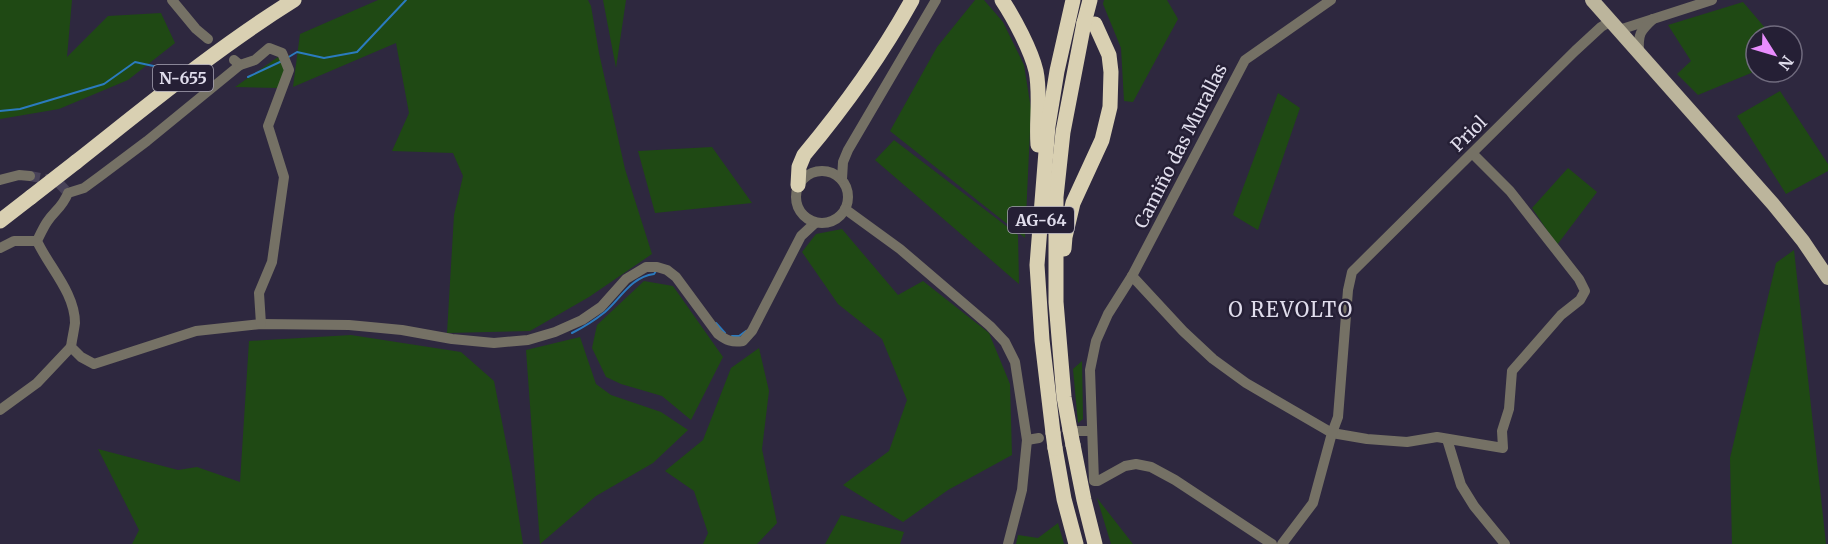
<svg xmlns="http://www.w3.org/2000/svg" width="1828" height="544" font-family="Merriweather,serif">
	<rect width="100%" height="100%" fill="#2e283f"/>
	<g fill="#1f4914">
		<path d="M0,0H72L67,57L108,16L161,13L175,43L128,80L59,109L0,119Z"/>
		<path d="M378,0H588L591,6L599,53L625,169L652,254L589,297L530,331L447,333L454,215L463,176L453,153L392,151L409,113L396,43L293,87L300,34Z"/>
		<path d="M603,0H626L616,68Z"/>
		<path d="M975,0H984L1003,22L1024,65L1031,109L1025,238L890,131L937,47Z"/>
		<path d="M1104,0H1167L1178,19L1133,102L1124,101L1121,48L1103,4Z"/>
		<path d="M1743,2L1772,36H1756V71L1698,95L1677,74L1691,61L1668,25Z"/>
		<path d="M278,57L285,68L278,88L235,87Z"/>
		<path d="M1780,91L1828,164V171L1786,194L1737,116Z"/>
		<path d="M1278,93L1300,108L1258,230L1233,215Z"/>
		<path d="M894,140L1018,235L1019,284L875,160Z"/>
		<path d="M712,147L752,203L655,213L638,151Z"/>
		<path d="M1568,168L1597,192L1557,245L1532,208Z"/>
		<path d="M842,229L898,295L923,281L989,333L1010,384L1012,455L948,490L903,522L843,485L889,451L907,400L882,339L838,304L802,252L816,234Z"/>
		<path d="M1794,250L1826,544H1732L1730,458L1776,263Z"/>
		<path d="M644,281L673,286L723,357L691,420L662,396L621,384L606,377L592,348L597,325Z"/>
		<path d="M351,335L461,352L494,381L512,473L523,544H132L139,530L98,449L178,470L197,467L240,482L249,341Z"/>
		<path d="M580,337L596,384L611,395L661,412L688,430L653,463L596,496L540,544L526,350Z"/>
		<path d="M759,348L769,391L762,449L777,523L757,544H703L708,533L694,491L665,471L703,440L731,368Z"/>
		<path d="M1082,361L1083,419L1078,423L1073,369Z"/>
		<path d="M1097,498L1133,544H1111Z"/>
		<path d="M841,515L904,532L900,544H825Z"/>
		<path d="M1058,523L1064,544H1016L1018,535L1038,538Z"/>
	</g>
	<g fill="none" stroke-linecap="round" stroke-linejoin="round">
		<g stroke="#2b7bbe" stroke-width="2">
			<path d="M287,58L297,52L324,58L357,52L406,0"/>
			<path d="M248,77L282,61"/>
			<path d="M0,111L20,109L104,84L135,62L158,67"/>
			<path d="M716,323L725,333"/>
			<path d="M572,333C584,327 595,320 605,312C621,298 631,277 654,274L656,271"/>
			<path d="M732,336H739L746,331"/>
		</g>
		<path stroke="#494359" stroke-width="10" stroke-dasharray="10 5" stroke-linecap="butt" d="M30,176L57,181L68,193"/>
		<g stroke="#757165" stroke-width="10">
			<path d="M172,0L196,29L208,39"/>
			<path d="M1619,30L1712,0"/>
			<path d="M1639,52C1638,34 1640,31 1653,19"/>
			<path d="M234,60L240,65L147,141L99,177L84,188L68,193C62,208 55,210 47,222C43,228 40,235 37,241C49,267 75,293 75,323C74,331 72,339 71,347L81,357L94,364L196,331L261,324L349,325L402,330L452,339L494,343L528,340L555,332L582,320L601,307L626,279L646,267H657L667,270L676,277L718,334C726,340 732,343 743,341L752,331L801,236L815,223"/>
			<path d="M240,65L255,60L269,48L282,53L289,70L268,126L284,177L272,262L259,293L261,324"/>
			<circle cx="822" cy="197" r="26"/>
			<path d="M842,179L843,162L848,150L936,0"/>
			<path d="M0,180L19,175L30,176"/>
			<path d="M845,209L900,249L990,326L1005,342L1015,362L1027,440L1022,490L1008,544"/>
			<path d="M0,248L14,241H37"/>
			<path d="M1132,276L1183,331L1213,359L1246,383L1332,433L1367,439L1407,442L1437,437L1503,448L1502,431L1509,409L1512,371L1561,315L1580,300L1585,291L1579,279L1510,191L1473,154"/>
			<path d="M0,410L37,383L71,347"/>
			<path d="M1078,431H1091"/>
			<path d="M1447,439L1461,485L1474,506L1505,544"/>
			<path d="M1027,440L1039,438"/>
			<path d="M1272,544L1175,480L1151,467L1136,464L1125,466L1098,481H1094L1090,370L1096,341L1108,314L1132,276L1245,60L1331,0"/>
			<path d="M1282,544L1313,503L1332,433L1338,417L1348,290L1352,272L1575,51L1601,27L1611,21"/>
		</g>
		<path stroke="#bcb59c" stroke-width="14" d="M1592,0L1773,204L1803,241L1828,278"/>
		<g stroke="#d9d0b2" stroke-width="15">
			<path d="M1002,0C1014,18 1031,50 1036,71C1041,95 1036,121 1038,145"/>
			<path d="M76,162C147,106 217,48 294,0"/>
			<path d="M798,185L799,167L804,155C845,106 881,56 912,0"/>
			<path d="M0,221L31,197"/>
			<path d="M1064,249L1065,237L1073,203L1102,140L1110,107L1111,72L1109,55L1095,24"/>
			<path d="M1070,430L1064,397L1056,302V197L1063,132L1084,23"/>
			<path d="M1053,433L1042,340L1037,265L1048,126L1057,71L1073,0"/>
			<path d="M1073,445L1084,500L1095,544"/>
			<path d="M1055,448L1064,499L1076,544"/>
		</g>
		<g stroke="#d9d0b2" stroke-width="15">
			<path d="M1084,23L1090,0"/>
			<path d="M31,197L76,162"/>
			<path d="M1070,430L1073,445"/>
			<path d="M1053,433L1055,448"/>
		</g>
	</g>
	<g text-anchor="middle" stroke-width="5" stroke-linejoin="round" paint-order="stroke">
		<g fill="#251f35" stroke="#a8a4b5" stroke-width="1.5">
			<rect x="153" y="65" width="60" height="26" rx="4.5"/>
			<rect x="1008" y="207" width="66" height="26" rx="4.5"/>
		</g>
		<g font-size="16" font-weight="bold" fill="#e0ddec">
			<text x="183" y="84">N-655</text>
			<text x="1041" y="226">AG-64</text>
		</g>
		<g font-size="18" fill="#e0ddec" stroke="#251f35">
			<text transform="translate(1469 134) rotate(-45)" y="6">Priol</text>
			<text transform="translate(1181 146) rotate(-63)" y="6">Camiño das Murallas</text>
		</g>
		<g font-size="20" letter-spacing="1.5" fill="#e0ddec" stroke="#251f35">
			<text x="1291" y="317">O REVOLTO</text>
		</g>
	</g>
	<g transform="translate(1774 54) rotate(127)"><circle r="28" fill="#251f35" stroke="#706b7e" stroke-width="1.5"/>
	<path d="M0-4.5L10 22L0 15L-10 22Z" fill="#e98dfe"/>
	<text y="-9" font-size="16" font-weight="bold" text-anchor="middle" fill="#e0ddec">N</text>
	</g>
</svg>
